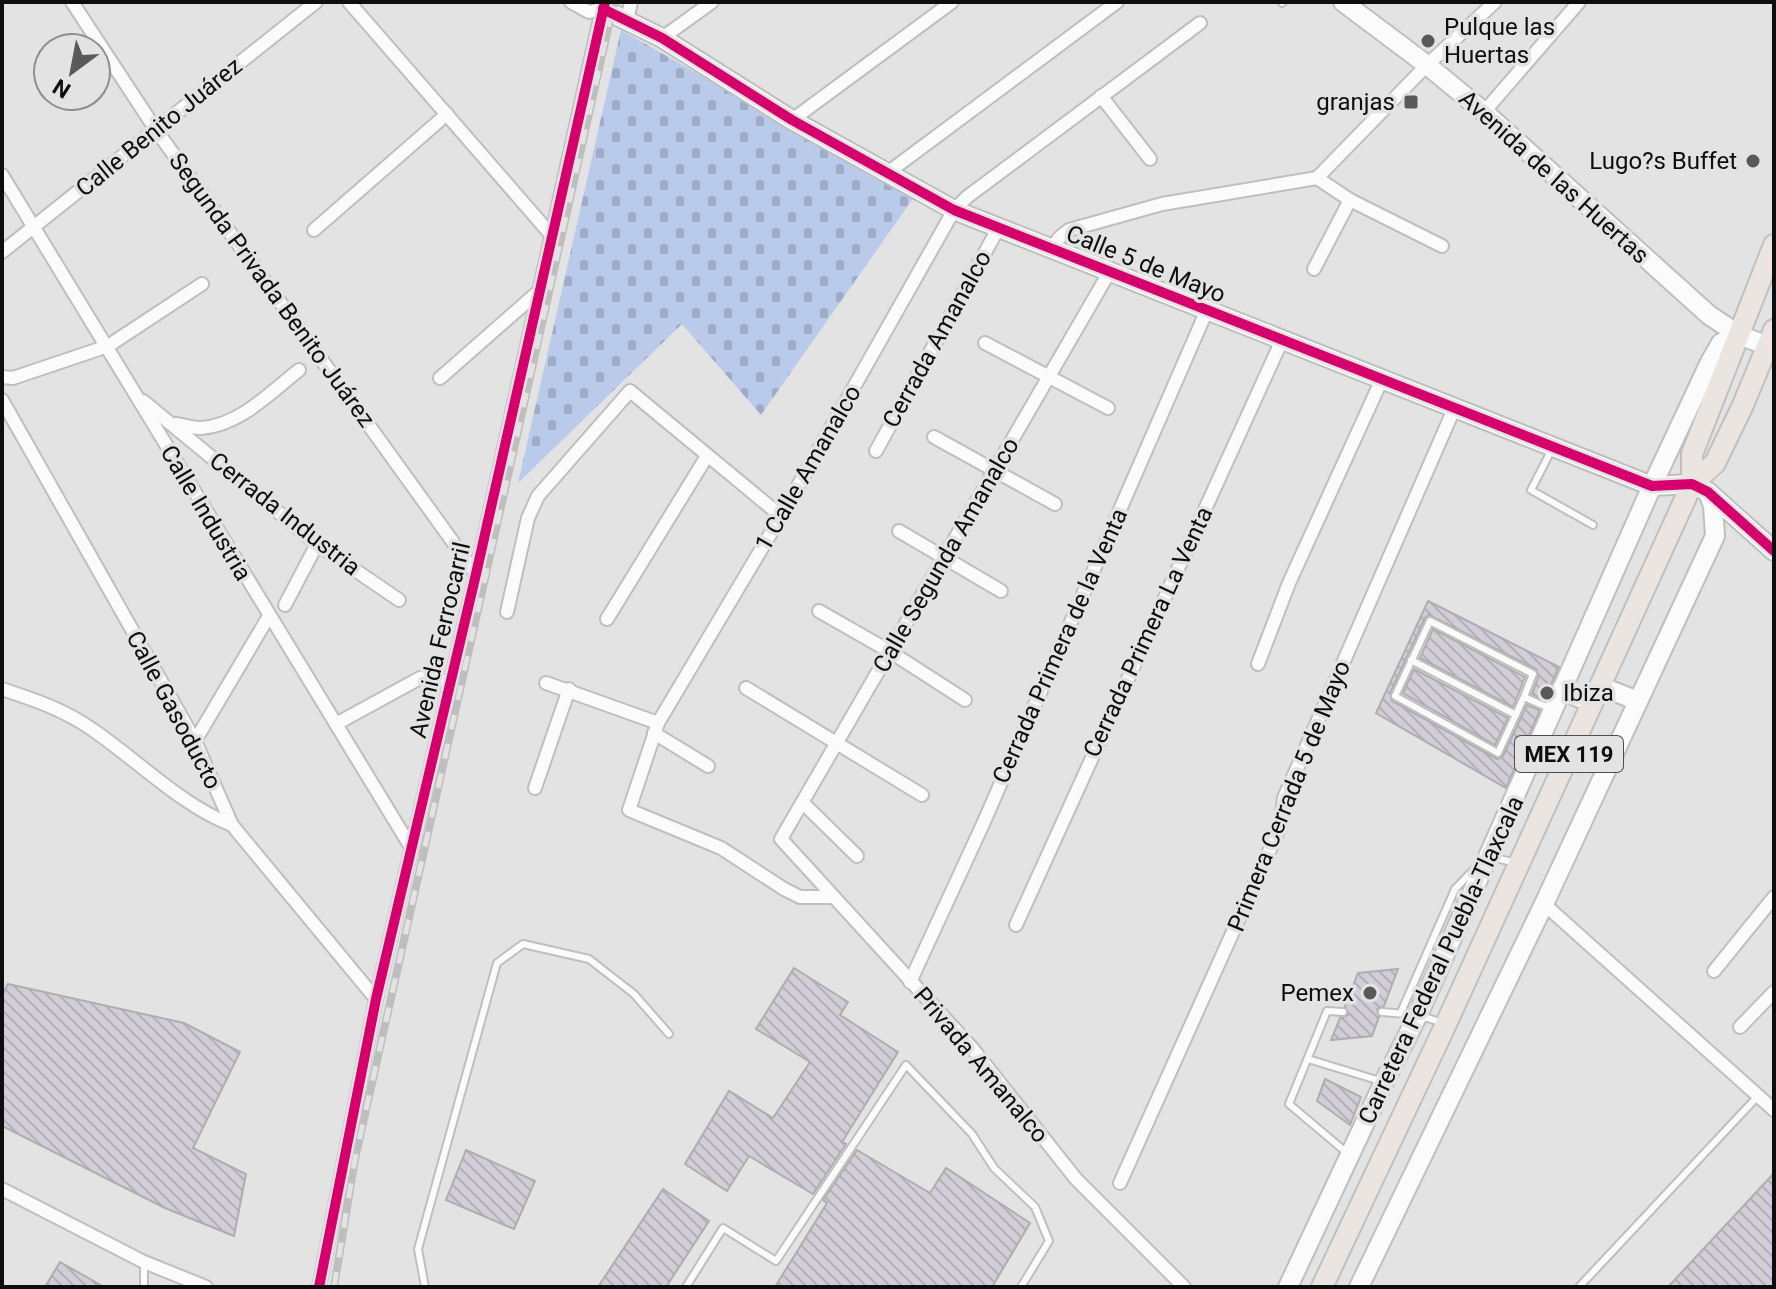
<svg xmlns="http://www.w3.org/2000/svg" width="1776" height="1289" font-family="Roboto,sans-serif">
	<defs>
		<pattern id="cemetery-stones" width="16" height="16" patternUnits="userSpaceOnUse" patternTransform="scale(2)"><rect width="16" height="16" fill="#bacaea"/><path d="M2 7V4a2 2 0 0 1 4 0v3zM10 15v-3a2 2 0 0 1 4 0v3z" fill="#9facc8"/></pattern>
		<pattern id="building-back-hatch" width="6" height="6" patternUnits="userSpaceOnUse" patternTransform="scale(2)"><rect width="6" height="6" fill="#d2ced7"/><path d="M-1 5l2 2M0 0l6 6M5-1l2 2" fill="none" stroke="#b3b0b7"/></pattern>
	</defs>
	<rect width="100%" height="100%" fill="#e3e3e4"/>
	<path fill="url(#cemetery-stones)" d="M621,30L914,197L761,415L682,324L518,483Z"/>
	<g fill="url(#building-back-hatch)" stroke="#aeaeaf" stroke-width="2">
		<path d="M1428,601L1559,667L1544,700L1532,694L1539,675L1536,669L1429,615L1425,618L1390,693L1392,701L1497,759L1503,756L1527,705L1540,710L1506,788L1376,713Z"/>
		<path d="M1433,629L1525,677L1513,707L1420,658Z"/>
		<path d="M1414,669L1508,718L1495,745L1403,693Z"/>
		<path d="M794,968L848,1002L840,1015L898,1052L842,1142L846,1144L813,1194L749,1156L727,1191L685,1164L729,1091L773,1118L810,1062L756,1029Z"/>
		<path d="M1398,969L1384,1006L1377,1009L1379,1017L1372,1036L1331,1040L1340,1018L1348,1015L1345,1006L1358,973Z"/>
		<path d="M8,984L184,1023L240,1052L193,1148L246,1174L234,1236L165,1208L2,1126V995Z"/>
		<path d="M1325,1079L1361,1097L1350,1125L1317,1101Z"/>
		<path d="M466,1150L535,1181L514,1229L446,1200Z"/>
		<path d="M857,1150L930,1193L946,1168L1030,1223L992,1287H775L827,1203L823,1200Z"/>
		<path d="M1774,1173V1287H1668Z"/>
		<path d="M663,1189L709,1221L666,1287H598Z"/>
		<path d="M60,1262L104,1287H45Z"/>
	</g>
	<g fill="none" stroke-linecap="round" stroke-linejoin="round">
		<g stroke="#bfbfc0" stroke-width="10">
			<g id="lane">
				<path d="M1282,3L1283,2"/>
				<path d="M1552,449L1531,490L1593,525"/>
				<path d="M1411,660L1516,715"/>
				<path d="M1524,697L1533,674L1430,621L1395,696L1498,753L1524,697L1551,709"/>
				<path d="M1492,857L1516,863"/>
				<path d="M1343,1012L1327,1011L1289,1104L1347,1153"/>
				<path d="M1382,1012L1418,1015L1443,1023"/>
				<path d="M1401,1012L1455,889L1479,864"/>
				<path d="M1308,1059L1380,1081"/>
				<path d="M144,1287V1262"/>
				<path d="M425,1287L418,1249L497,963L523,944L589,959L634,994L669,1034"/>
				<path d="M686,1287L723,1228L776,1261L906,1065L972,1134L994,1168L1035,1207L1049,1241L1021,1287"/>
				<path d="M1579,1287L1758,1096"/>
			</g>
		</g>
		<g stroke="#bfbfc0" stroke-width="16">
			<g id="street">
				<path d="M72,2L156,130L476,574"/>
				<path d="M349,2L553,237"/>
				<path d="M571,2L589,12L603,9"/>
				<path d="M627,20L631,2"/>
				<path d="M662,38L712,2"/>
				<path d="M1101,96L1150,159"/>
				<path d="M1484,112L1579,2"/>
				<path d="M792,120L952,2"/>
				<path d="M886,174L1117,2"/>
				<path d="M2,175L412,849"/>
				<path d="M1317,178L1427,65L1495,2"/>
				<path d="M1317,178L1350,200L1442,246"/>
				<path d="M314,230L447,114"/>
				<path d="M1052,249L1059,238L1069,230L1162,204L1317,178"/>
				<path d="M2,252L316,2"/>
				<path d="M1314,269L1350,200"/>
				<path d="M1110,271L781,839L972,1048L1076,1179L1184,1287"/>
				<path d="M985,343L1108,408"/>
				<path d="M2,377L13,378L108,346L202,284"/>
				<path d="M440,378L538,292"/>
				<path d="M2,400L195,741L232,825L376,999"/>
				<path d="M143,401L317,544L399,600"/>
				<path d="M176,424C184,425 193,428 201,428C239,426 271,392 299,370"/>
				<path d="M934,437L1055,504"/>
				<path d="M876,451L999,227"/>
				<path d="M899,531L1001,591"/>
				<path d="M285,605L317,544"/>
				<path d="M819,611L889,651L965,700"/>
				<path d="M507,612L528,518L538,496L630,391L781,516"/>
				<path d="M607,619L707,456"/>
				<path d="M1258,664L1289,583L1382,379"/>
				<path d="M546,683L658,723"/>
				<path d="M746,688L922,795"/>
				<path d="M2,689C35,700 65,710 93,730C137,760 182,806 232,825"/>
				<path d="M336,724L420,678L451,682"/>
				<path d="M654,733L708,766"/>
				<path d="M195,741L269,616"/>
				<path d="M535,788L569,689"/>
				<path d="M803,803L857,856"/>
				<path d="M833,897H800L784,889L721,848L629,810L658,723L781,516L954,210L967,197L1200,23"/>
				<path d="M1544,904L1774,1110"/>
				<path d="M1016,925L1282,340"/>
				<path d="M1714,971L1774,897"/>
				<path d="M910,982L983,824L1207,310"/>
				<path d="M1740,1027L1774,992"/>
				<path d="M1120,1183L1280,827L1284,798L1454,409"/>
				<path d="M2,1189L144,1262L206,1287"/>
				<path d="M319,1287L376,999L476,574L603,5"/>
			</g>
		</g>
		<g stroke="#bfbfc0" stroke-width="22">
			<g id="secondary">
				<path d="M605,2L603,9L662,38L792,120L954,210L1652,486L1692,484L1708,492L1774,551"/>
				<path d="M1343,2L1427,65L1484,112L1709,315L1739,335L1768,346"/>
				<path d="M1600,686L1638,701"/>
				<path d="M1561,690L1592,703"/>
				<path d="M1288,1287L1384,1082L1418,1015L1652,486L1710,362L1721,343L1739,335"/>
				<path d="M1359,1287L1544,904L1715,536L1713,506L1708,492"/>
			</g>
		</g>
		<g stroke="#c0c0c1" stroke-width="24">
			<g id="primary">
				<path d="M1692,484V454L1774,245"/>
				<path d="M1322,1287L1446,1024L1692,484L1715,463L1743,405L1774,330"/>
			</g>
		</g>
		<use href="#lane" stroke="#fbfbfb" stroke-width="6"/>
		<use href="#street" stroke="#fbfbfb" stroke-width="12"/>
		<use href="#secondary" stroke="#fbfbfb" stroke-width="18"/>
		<use href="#primary" stroke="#eae5e1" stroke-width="20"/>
		<g stroke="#bebebf" stroke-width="8">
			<path id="rail" d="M334,1287L355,1159L614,2"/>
		</g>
		<use href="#rail" stroke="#e3e3e4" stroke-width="5" stroke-dasharray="15" stroke-linecap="butt"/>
		<g stroke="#e3e3e4" stroke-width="15">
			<g id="cycleway">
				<path d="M603,9L662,38L792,120L954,210L1652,486L1692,484L1708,492L1774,551"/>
				<path d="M319,1287L376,999L476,574L605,2"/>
			</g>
		</g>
		<use href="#cycleway" stroke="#d6006c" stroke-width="10"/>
	</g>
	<g fill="#595959" stroke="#e3e3e4" stroke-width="3">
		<circle cx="1428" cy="41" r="8"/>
		<rect x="1403" y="94" width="16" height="16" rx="4"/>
		<circle cx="1753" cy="161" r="8"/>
		<circle cx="1547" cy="693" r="8"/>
		<circle cx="1370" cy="993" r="8"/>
	</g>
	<g text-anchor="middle" stroke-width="7" stroke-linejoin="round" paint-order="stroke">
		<rect fill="#e3e3e4" stroke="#4e4e4e" stroke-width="2" x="1515" y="736" width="108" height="36" rx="6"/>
		<g font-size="22" font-weight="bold" fill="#0e0e0e">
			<text x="1569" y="762">MEX 119</text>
		</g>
		<g font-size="24" fill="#0e0e0e" stroke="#e3e3e4" text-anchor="end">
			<text x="1444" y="35" text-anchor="start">Pulque las<tspan x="1444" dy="28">Huertas</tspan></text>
			<text x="1395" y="110">granjas</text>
			<text x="1737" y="169">Lugo?s Buffet</text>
			<text x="1563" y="701" text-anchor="start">Ibiza</text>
			<text x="1354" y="1001">Pemex</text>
		</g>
		<g font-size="24" fill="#0e0e0e" stroke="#e3e3e4">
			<text transform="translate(159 127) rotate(-39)" y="8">Calle Benito Juárez</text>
			<text transform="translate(1554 177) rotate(42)" y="8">Avenida de las Huertas</text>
			<text transform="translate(1146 264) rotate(22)" y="8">Calle 5 de Mayo</text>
			<text transform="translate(272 290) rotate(54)" y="8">Segunda Privada Benito Juárez</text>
			<text transform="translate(937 339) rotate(-61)" y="8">Cerrada Amanalco</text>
			<text transform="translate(808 468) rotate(-60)" y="8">1 Calle Amanalco</text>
			<text transform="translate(206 513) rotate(59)" y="8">Calle Industria</text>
			<text transform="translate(285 514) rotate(38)" y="8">Cerrada Industria</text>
			<text transform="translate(946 555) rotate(-60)" y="8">Calle Segunda Amanalco</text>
			<text transform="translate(1148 632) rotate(-65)" y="8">Cerrada Primera La Venta</text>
			<text transform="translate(440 640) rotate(-77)" y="8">Avenida Ferrocarril</text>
			<text transform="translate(1060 646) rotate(-66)" y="8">Cerrada Primera de la Venta</text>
			<text transform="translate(174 710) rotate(62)" y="8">Calle Gasoducto</text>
			<text transform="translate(1289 796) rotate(-68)" y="8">Primera Cerrada 5 de Mayo</text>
			<text transform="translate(1441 960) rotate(-65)" y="8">Carretera Federal Puebla-Tlaxcala</text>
			<text transform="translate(981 1065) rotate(50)" y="8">Privada Amanalco</text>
		</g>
	</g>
	<rect width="1776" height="1289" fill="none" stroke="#0e0e0e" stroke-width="8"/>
	<g transform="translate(72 72) rotate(212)"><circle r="38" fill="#e3e3e4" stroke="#8e8e8e" stroke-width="2"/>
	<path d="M0-6L14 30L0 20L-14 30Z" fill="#595959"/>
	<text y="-12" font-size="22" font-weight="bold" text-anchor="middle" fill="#0e0e0e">N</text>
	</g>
</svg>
